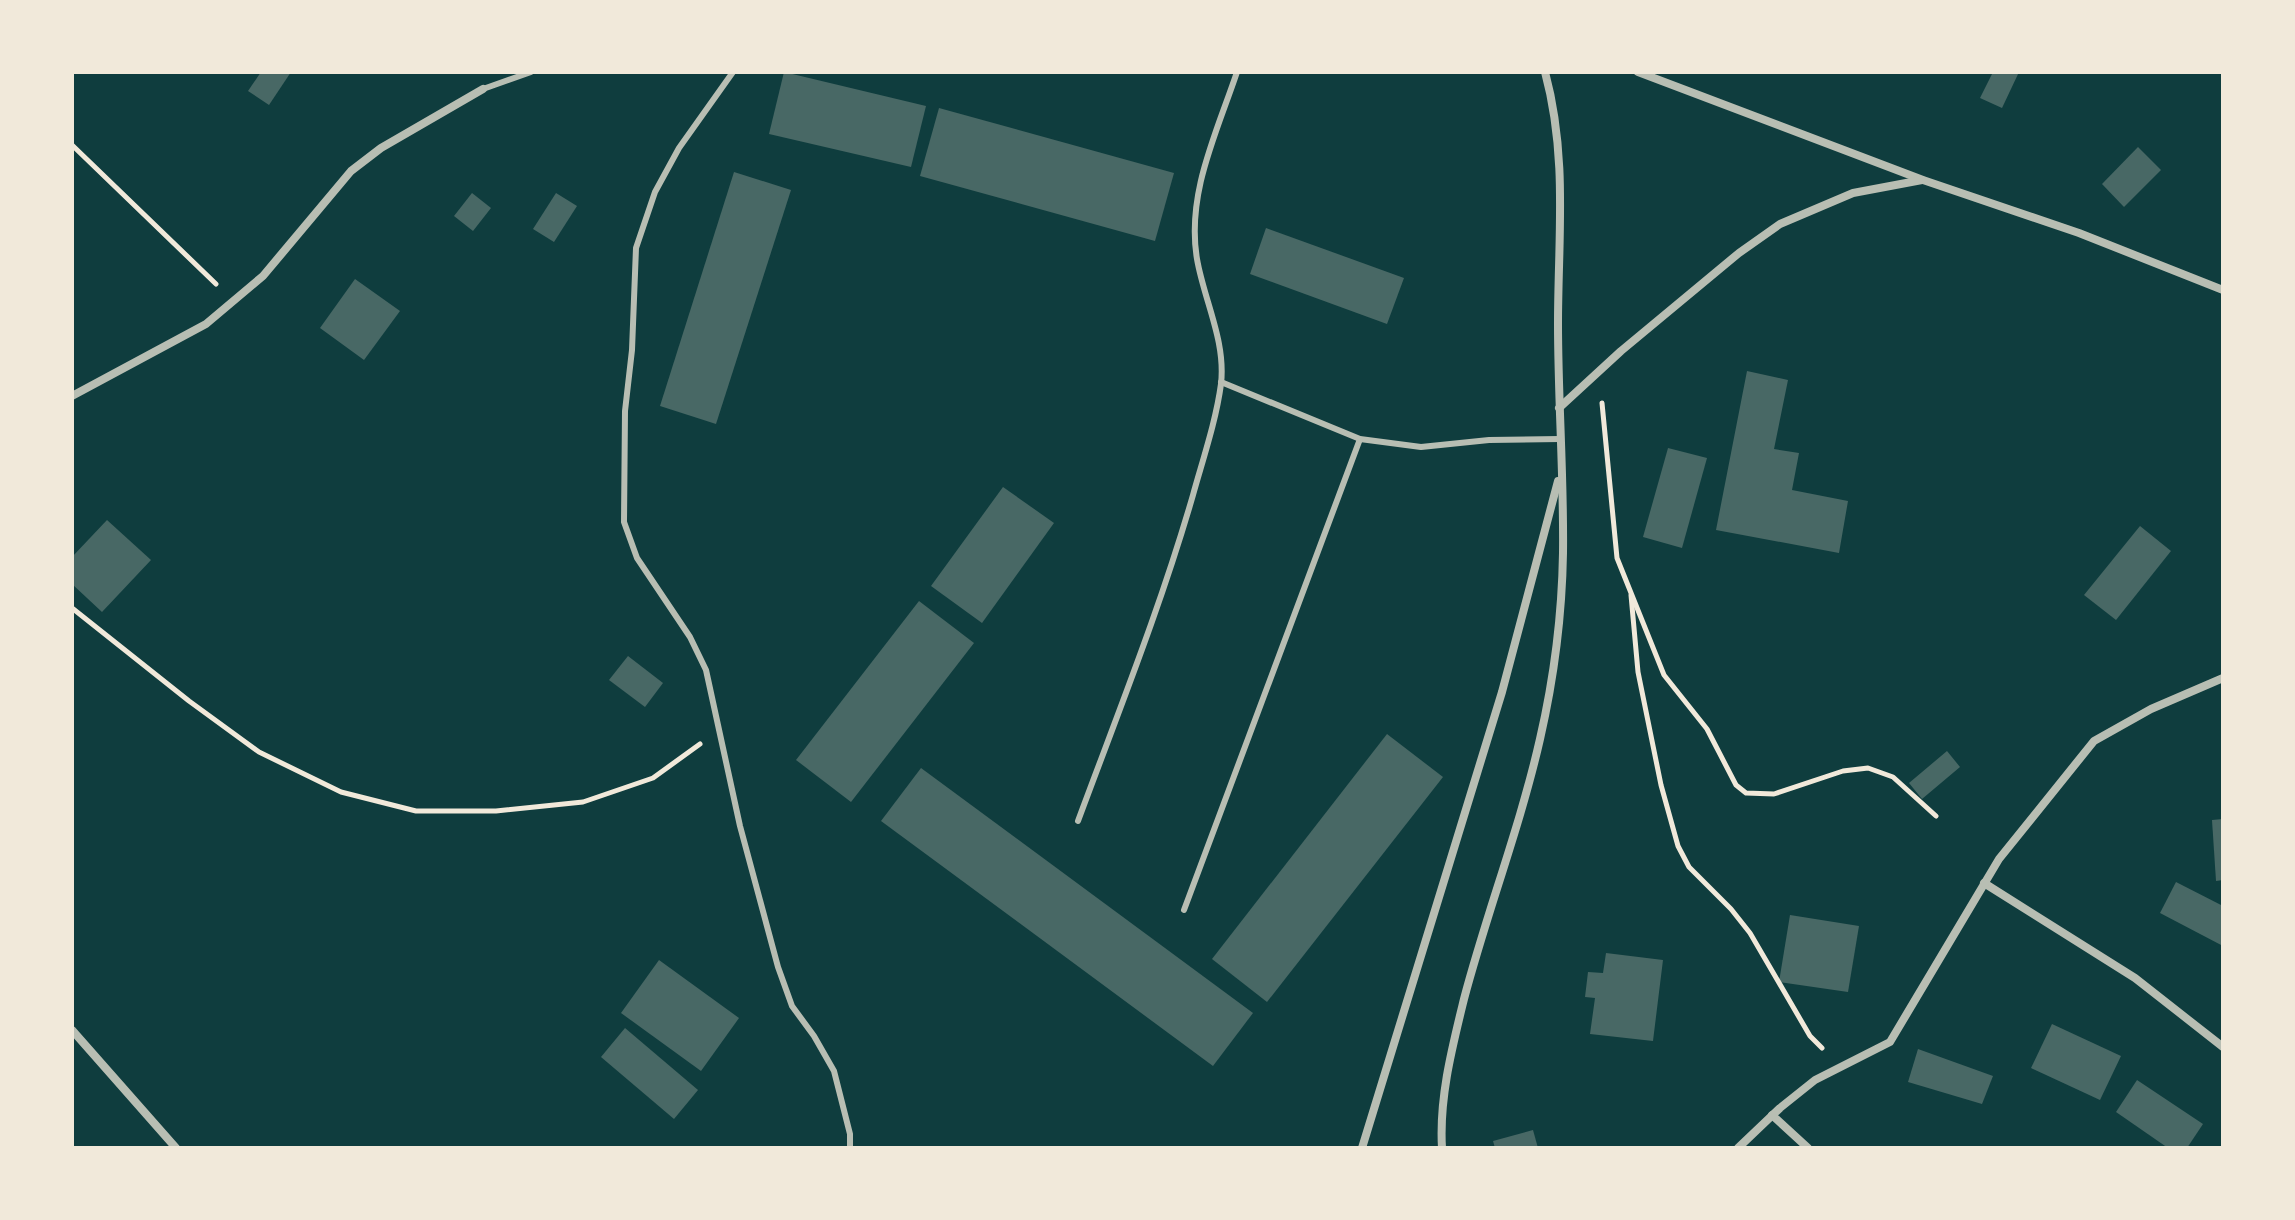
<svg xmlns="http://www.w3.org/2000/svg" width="2295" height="1220" font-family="'Nunito Sans',sans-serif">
	<rect width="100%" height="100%" fill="#0f3d3e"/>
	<g fill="#486865">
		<path d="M261,72H291L269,105L248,91Z"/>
		<path d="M784,72L926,106L911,167L769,134Z"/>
		<path d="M1993,72H2019L2002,108L1980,98Z"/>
		<path d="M939,108L1174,173L1155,241L920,176Z"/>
		<path d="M2138,147L2161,170L2124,207L2102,184Z"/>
		<path d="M734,172L791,190L716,424L660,406Z"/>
		<path d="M472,193L491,208L473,231L454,216Z"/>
		<path d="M556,193L577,206L554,242L533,229Z"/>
		<path d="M1266,228L1404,278L1387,324L1250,274Z"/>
		<path d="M355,279L400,311L364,360L320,328Z"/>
		<path d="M1747,371L1788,380L1774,449L1799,453L1792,490L1848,501L1839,553L1716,530Z"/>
		<path d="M1668,448L1707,458L1682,548L1643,537Z"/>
		<path d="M1003,487L1054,523L982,623L931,586Z"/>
		<path d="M107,520L151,560L102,612L72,584V557Z"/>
		<path d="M2140,526L2171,551L2116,620L2084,595Z"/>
		<path d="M919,601L974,643L851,802L796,760Z"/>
		<path d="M628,656L663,683L645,707L609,680Z"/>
		<path d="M1387,734L1443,777L1267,1002L1212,959Z"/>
		<path d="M1947,751L1960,767L1922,799L1909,783Z"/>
		<path d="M921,768L1253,1013L1213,1066L881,821Z"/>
		<path d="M2223,819V880L2216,881L2212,820Z"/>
		<path d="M2176,882L2223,906V946L2160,913Z"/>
		<path d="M1790,915L1859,926L1848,992L1779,982Z"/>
		<path d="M1606,953L1663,960L1653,1041L1590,1034L1595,998L1585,997L1588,972L1603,973Z"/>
		<path d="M659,960L739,1018L701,1071L621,1013Z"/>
		<path d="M2052,1024L2121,1056L2100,1100L2031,1068Z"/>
		<path d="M625,1028L698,1090L674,1119L601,1057Z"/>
		<path d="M1918,1049L1993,1076L1982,1104L1908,1082Z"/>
		<path d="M2137,1080L2203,1124L2187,1148H2168L2116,1112Z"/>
		<path d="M1533,1130L1538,1148H1495L1493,1141Z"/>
	</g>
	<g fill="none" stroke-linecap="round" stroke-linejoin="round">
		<g stroke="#f1e9da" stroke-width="5">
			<path d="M72,145L216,284"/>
			<path d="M1602,403L1617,558L1664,675L1707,729L1736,785L1746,793L1774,794L1843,771L1868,768L1893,777L1936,816"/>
			<path d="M1631,595L1638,672L1661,785L1678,846L1689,867L1731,909L1750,933L1810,1036L1822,1048"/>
			<path d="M72,608L189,701L259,752L341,792L416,811H496L583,802L653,778L700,744"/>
		</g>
		<g stroke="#b8beb3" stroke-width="6">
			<path d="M733,72L679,148L655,192L636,248L632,350L625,411L624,522L637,558L690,637L706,670L740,826L778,967L792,1006L814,1036L834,1071L850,1134V1148"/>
			<path d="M483,89L531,72"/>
			<path d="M1221,382L1360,439L1421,447L1489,440L1560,439"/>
			<path d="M1078,821C1118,713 1161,606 1193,495C1203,459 1216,421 1221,384C1226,341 1204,300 1197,259C1186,194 1217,132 1237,72"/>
			<path d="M1184,910L1360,439"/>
		</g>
		<g stroke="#b8beb3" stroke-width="8">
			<path d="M1638,72L1923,180L2079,233L2223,290"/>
			<path d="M72,396L206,324L263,276L351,171L381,148L483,89"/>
			<path d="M1559,408L1621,351L1739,253L1780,224L1853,193L1922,180"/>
			<path d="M1984,883L2135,978L2223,1047"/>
			<path d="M72,1030L176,1148"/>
			<path d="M1772,1115L1808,1148"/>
			<path d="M1362,1148L1502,692L1558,481"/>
			<path d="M1442,1148C1439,1098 1452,1048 1464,999C1487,912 1520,827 1540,739C1554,678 1562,615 1563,553C1564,477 1558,400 1558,324C1558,238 1568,157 1545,72"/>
			<path d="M1738,1148L1780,1108L1815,1080L1890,1042L1999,859L2094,741L2151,709L2223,678"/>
		</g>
	</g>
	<rect width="2295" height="1220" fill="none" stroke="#f1e9da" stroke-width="148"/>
</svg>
